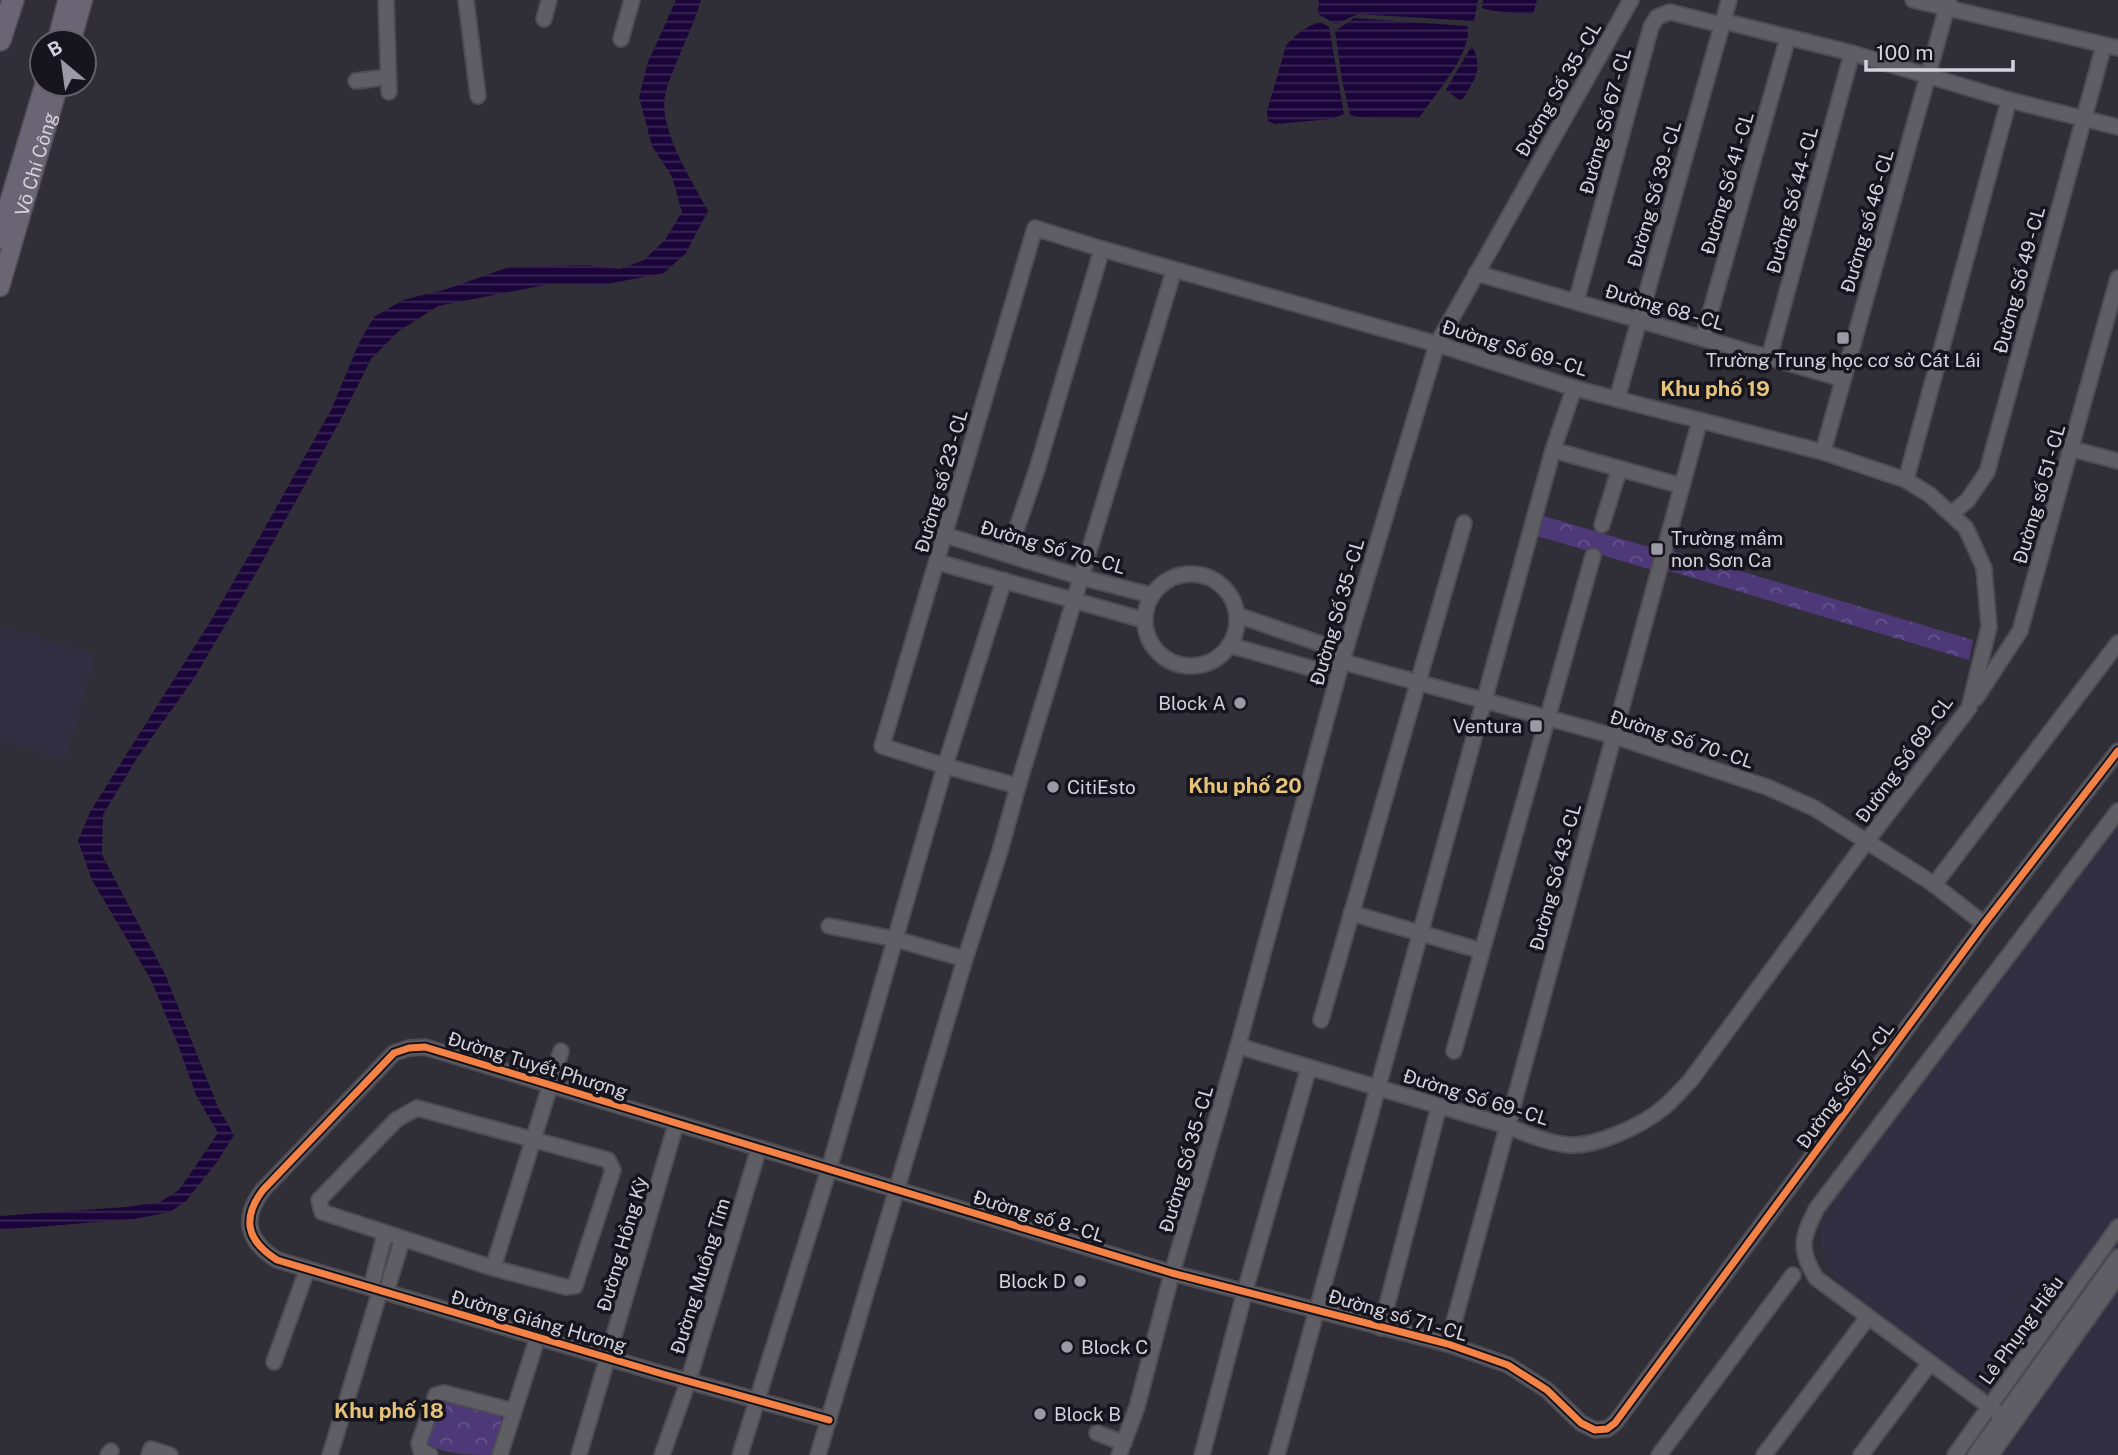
<svg xmlns="http://www.w3.org/2000/svg" width="2118" height="1455" font-family="'Public Sans',sans-serif">
	<defs>
		<pattern id="park-crowns" width="20" height="18" patternUnits="userSpaceOnUse" patternTransform="scale(1.75)"><rect width="20" height="18" fill="#4d3878"/><path d="M2 6a3 3 0 1 1 6 0M12 15a3 3 0 1 1 6 0" fill="none" stroke="#66548b"/></pattern>
		<pattern id="water-rules" width="6" height="5" patternUnits="userSpaceOnUse" patternTransform="scale(1.75)"><rect width="6" height="5" fill="#1a0439"/><path d="M0 2.5h6" fill="none" stroke="#3a2855"/></pattern>
	</defs>
	<rect width="100%" height="100%" fill="#302e37"/>
	<g fill="#332f43">
		<path d="M0,626L89,652L94,662L65,760L0,741Z"/>
		<path d="M2118,819V1449L2114,1455H1998L2028,1411L1964,1376L1840,1284L1822,1257L1820,1228L1829,1204Z"/>
	</g>
	<g fill="url(#park-crowns)">
		<path d="M1540,515L1656,549L1652,570L1534,535Z"/>
		<path d="M1669,550L1973,640L1969,660L1663,569Z"/>
		<path d="M442,1399L498,1412C508,1425 498,1441 493,1455C471,1455 440,1455 425,1441Z"/>
	</g>
	<g fill="url(#water-rules)">
		<path d="M676,0H701C692,31 675,60 666,91C656,127 692,180 708,211L686,253L664,273L602,285L550,284L438,306L399,331L371,359L340,421L256,573L193,680L137,758L103,815L102,855L165,974L218,1107L234,1135L217,1162L186,1201L170,1212L134,1219L0,1230V1216L126,1207L160,1202L179,1190L218,1133L196,1095L177,1042L151,980L92,880L78,841L90,812L210,622L259,538L331,410L359,343L374,317L403,300L447,289L509,267L586,265L620,269L644,260L665,240L682,212L672,177L652,146L639,97L648,62Z"/>
		<path d="M1319,0H1478L1474,21L1358,14L1336,24L1318,14Z"/>
		<path d="M1483,0H1537L1533,14C1524,15 1489,11 1482,8Z"/>
		<path d="M1354,18L1467,26C1475,50 1432,98 1419,118L1358,117L1350,115L1342,80L1335,31Z"/>
		<path d="M1321,22L1329,27L1344,114L1331,119L1275,124L1268,121L1267,111L1286,46C1293,36 1308,25 1321,22Z"/>
		<path d="M1471,47H1473C1483,71 1475,79 1463,99L1459,100L1446,90Z"/>
	</g>
	<g fill="none" stroke-linecap="round" stroke-linejoin="round">
		<g stroke="#4d4c54" stroke-width="18">
			<g id="minor">
				<path d="M386,0L389,92"/>
				<path d="M466,0L478,96"/>
				<path d="M1913,0L2118,48"/>
				<path d="M544,19L549,0"/>
				<path d="M1723,21L1852,53L2009,100L2118,127"/>
				<path d="M621,39L632,0"/>
				<path d="M356,81L388,77"/>
				<path d="M1476,273L1843,379"/>
				<path d="M1576,302L1651,27L1657,17L1670,12L1722,25"/>
				<path d="M1703,338L1788,37"/>
				<path d="M1769,358L1852,53"/>
				<path d="M1617,399L1729,0"/>
				<path d="M2072,449L2118,461"/>
				<path d="M1553,450L1682,486"/>
				<path d="M1823,452L1949,0"/>
				<path d="M1906,480L2009,100"/>
				<path d="M1952,513L1967,501L1987,472L2104,45"/>
				<path d="M1602,525L1619,470"/>
				<path d="M945,535L1080,577L1151,595"/>
				<path d="M1008,554L1037,469L1102,249"/>
				<path d="M937,562L1144,620"/>
				<circle cx="1191" cy="620" r="46"/>
				<path d="M1237,615L1327,646L1336,660L1614,736L1767,787L1814,808L1932,883L1984,924"/>
				<path d="M1229,645L1317,670L1336,660"/>
				<path d="M1976,698L2020,631L2118,278"/>
				<path d="M1018,786L945,766L882,746L1035,228L1102,249L1437,344L1574,388L1823,452L1906,480L1930,495L1966,528L1984,568L1989,627L1969,708L1866,842L1690,1081C1681,1090 1673,1100 1663,1108C1643,1125 1596,1147 1569,1145C1548,1143 1527,1134 1507,1126L1238,1046"/>
				<path d="M1934,885L2118,643"/>
				<path d="M1351,913L1482,951"/>
				<path d="M829,926L895,939L965,959"/>
				<path d="M1321,1020L1464,523"/>
				<path d="M1454,1051L1593,556"/>
				<path d="M417,1108L608,1160L613,1170L575,1286L566,1287L493,1268L322,1212L319,1200L396,1120Z"/>
				<path d="M493,1268L561,1051"/>
				<path d="M371,1288L385,1234"/>
				<path d="M386,1293L402,1240"/>
				<path d="M1381,1328L1439,1106"/>
				<path d="M1448,1344L1700,420"/>
				<path d="M274,1362L307,1270"/>
				<path d="M829,1420L666,1375L277,1260C247,1241 241,1219 263,1190L394,1053L409,1048L425,1047L1172,1273L1448,1344L1508,1365L1547,1390L1581,1423L1595,1430L1607,1429L1615,1423L1984,924L2118,751"/>
				<path d="M2013,1424L1816,1278C1798,1249 1802,1237 1817,1208L2118,811"/>
				<path d="M1097,1433L1124,1443"/>
				<path d="M108,1455L111,1451"/>
				<path d="M149,1455L151,1449L170,1455"/>
				<path d="M330,1455L380,1291"/>
				<path d="M430,1455L421,1451L419,1443L436,1395L444,1393L514,1411"/>
				<path d="M500,1455L538,1336"/>
				<path d="M579,1455L676,1124"/>
				<path d="M662,1455L688,1382L759,1148"/>
				<path d="M740,1455L829,1169L945,766L1004,580"/>
				<path d="M818,1455L965,959L1000,851L1018,786L1174,270"/>
				<path d="M1119,1455L1137,1407L1172,1273L1238,1046L1342,661L1437,344L1631,0"/>
				<path d="M1202,1455L1245,1291L1309,1067"/>
				<path d="M1277,1455L1553,450L1574,388"/>
				<path d="M1659,1455L1793,1275"/>
				<path d="M1764,1455L1868,1317"/>
				<path d="M1861,1455L1930,1363"/>
				<path d="M1955,1455L2118,1227"/>
				<path d="M1975,1455L2118,1257"/>
				<path d="M1991,1455L2118,1276"/>
			</g>
		</g>
		<g stroke="#4d4c54" stroke-width="21">
			<g id="major">
				<path d="M71,42L83,0"/>
				<path id="s1" d="M0,287L59,84"/>
			</g>
		</g>
		<g stroke="#4d4c54" stroke-width="24">
			<g id="highway">
				<path d="M0,40L13,0"/>
				<path d="M58,42L69,0"/>
				<path d="M0,238L46,84"/>
			</g>
		</g>
		<use href="#minor" stroke="#605e65" stroke-width="14"/>
		<use href="#major" stroke="#696572" stroke-width="18"/>
		<use href="#highway" stroke="#696574" stroke-width="21"/>
		<g stroke="#16141c" stroke-width="11">
			<path id="cycleway" d="M829,1420L666,1375L277,1260C247,1241 241,1219 263,1190L394,1053L409,1048L425,1047L1172,1273L1448,1344L1508,1365L1547,1390L1581,1423L1595,1430L1607,1429L1615,1423L1984,924L2118,751"/>
		</g>
		<use href="#cycleway" stroke="#f48246" stroke-width="7"/>
	</g>
	<g fill="#9b99a3" stroke="#16141c" stroke-width="2.5">
		<rect x="1836" y="331" width="14" height="14" rx="3.5"/>
		<rect x="1650" y="542" width="14" height="14" rx="3.5"/>
		<circle cx="1240" cy="703" r="7"/>
		<rect x="1529" y="719" width="14" height="14" rx="3.5"/>
		<circle cx="1053" cy="787" r="7"/>
		<circle cx="1080" cy="1281" r="7"/>
		<circle cx="1067" cy="1347" r="7"/>
		<circle cx="1040" cy="1414" r="7"/>
	</g>
	<g text-anchor="middle" stroke-width="7" stroke-linejoin="round" paint-order="stroke">
		<g font-size="19" fill="#d4d2dd" stroke="#16141c">
			<text transform="translate(1558 89) rotate(-60)" y="7">Đường Số 35 - CL</text>
			<text transform="translate(1605 121) rotate(-75)" y="7">Đường Số 67 - CL</text>
			<text dy="7" stroke="none"><textPath href="#s1" startOffset="128">Võ Chí Công</textPath></text>
			<text transform="translate(1727 183) rotate(-74)" y="7">Đường Số 41 - CL</text>
			<text transform="translate(1654 194) rotate(-74)" y="7">Đường Số 39 - CL</text>
			<text transform="translate(1792 200) rotate(-75)" y="7">Đường Số 44 - CL</text>
			<text transform="translate(1867 221) rotate(-74)" y="7">Đường số 46 - CL</text>
			<text transform="translate(2019 280) rotate(-75)" y="7">Đường Số 49 - CL</text>
			<text transform="translate(1665 307) rotate(16)" y="7">Đường 68 - CL</text>
			<text transform="translate(1515 348) rotate(17)" y="7">Đường Số 69 - CL</text>
			<text transform="translate(941 481) rotate(-74)" y="7">Đường số 23 - CL</text>
			<text transform="translate(2039 494) rotate(-74)" y="7">Đường số 51 - CL</text>
			<text transform="translate(1053 547) rotate(16)" y="7">Đường Số 70 - CL</text>
			<text transform="translate(1337 612) rotate(-74)" y="7">Đường Số 35 - CL</text>
			<text transform="translate(1682 739) rotate(18)" y="7">Đường Số 70 - CL</text>
			<text transform="translate(1904 759) rotate(-54)" y="7">Đường Số 69 - CL</text>
			<text transform="translate(1555 877) rotate(-75)" y="7">Đường Số 43 - CL</text>
			<text transform="translate(538 1065) rotate(17)" y="7">Đường Tuyết Phượng</text>
			<text transform="translate(1845 1085) rotate(-54)" y="7">Đường Số 57 - CL</text>
			<text transform="translate(1476 1097) rotate(17)" y="7">Đường Số 69 - CL</text>
			<text transform="translate(1186 1159) rotate(-74)" y="7">Đường Số 35 - CL</text>
			<text transform="translate(1039 1216) rotate(17)" y="7">Đường số 8 - CL</text>
			<text transform="translate(622 1244) rotate(-74)" y="7">Đường Hồng Kỳ</text>
			<text transform="translate(700 1276) rotate(-73)" y="7">Đường Muồng Tím</text>
			<text transform="translate(1398 1315) rotate(16)" y="7">Đường số 71 - CL</text>
			<text transform="translate(539 1321) rotate(16)" y="7">Đường Giáng Hương</text>
			<text transform="translate(2021 1330) rotate(-54)" y="7">Lê Phụng Hiểu</text>
		</g>
		<g font-size="19" fill="#d4d2dd" stroke="#16141c" text-anchor="start">
			<text x="1843" y="367" text-anchor="middle">Trường Trung học cơ sở Cát Lái</text>
			<text x="1671" y="545">Trường mầm<tspan x="1671" dy="22">non Sơn Ca</tspan></text>
			<text x="1226" y="710" text-anchor="end">Block A</text>
			<text x="1522" y="733" text-anchor="end">Ventura</text>
			<text x="1067" y="794">CitiEsto</text>
			<text x="1066" y="1288" text-anchor="end">Block D</text>
			<text x="1081" y="1354">Block C</text>
			<text x="1054" y="1421">Block B</text>
		</g>
		<g font-size="21" font-weight="bold" fill="#e6c37a" stroke="#16141c">
			<text x="1715" y="396">Khu phố 19</text>
			<text x="1245" y="793">Khu phố 20</text>
			<text x="389" y="1418">Khu phố 18</text>
		</g>
	</g>
	<g transform="translate(63 63) rotate(331)"><circle r="33" fill="#16141c" stroke="#626069" stroke-width="2"/>
	<path d="M0-5L12 26L0 18L-12 26Z" fill="#9b99a3"/>
	<text y="-10" font-size="19" font-weight="bold" text-anchor="middle" fill="#d4d2dd">B</text>
	</g>
	<path d="M1866 60v10h147v-10" fill="none" stroke="#d4d2dd" stroke-width="3.5"/>
	<text x="1876" y="60" font-size="21" fill="#d4d2dd" stroke="#16141c" stroke-width="5" paint-order="stroke">100 m</text>
</svg>
